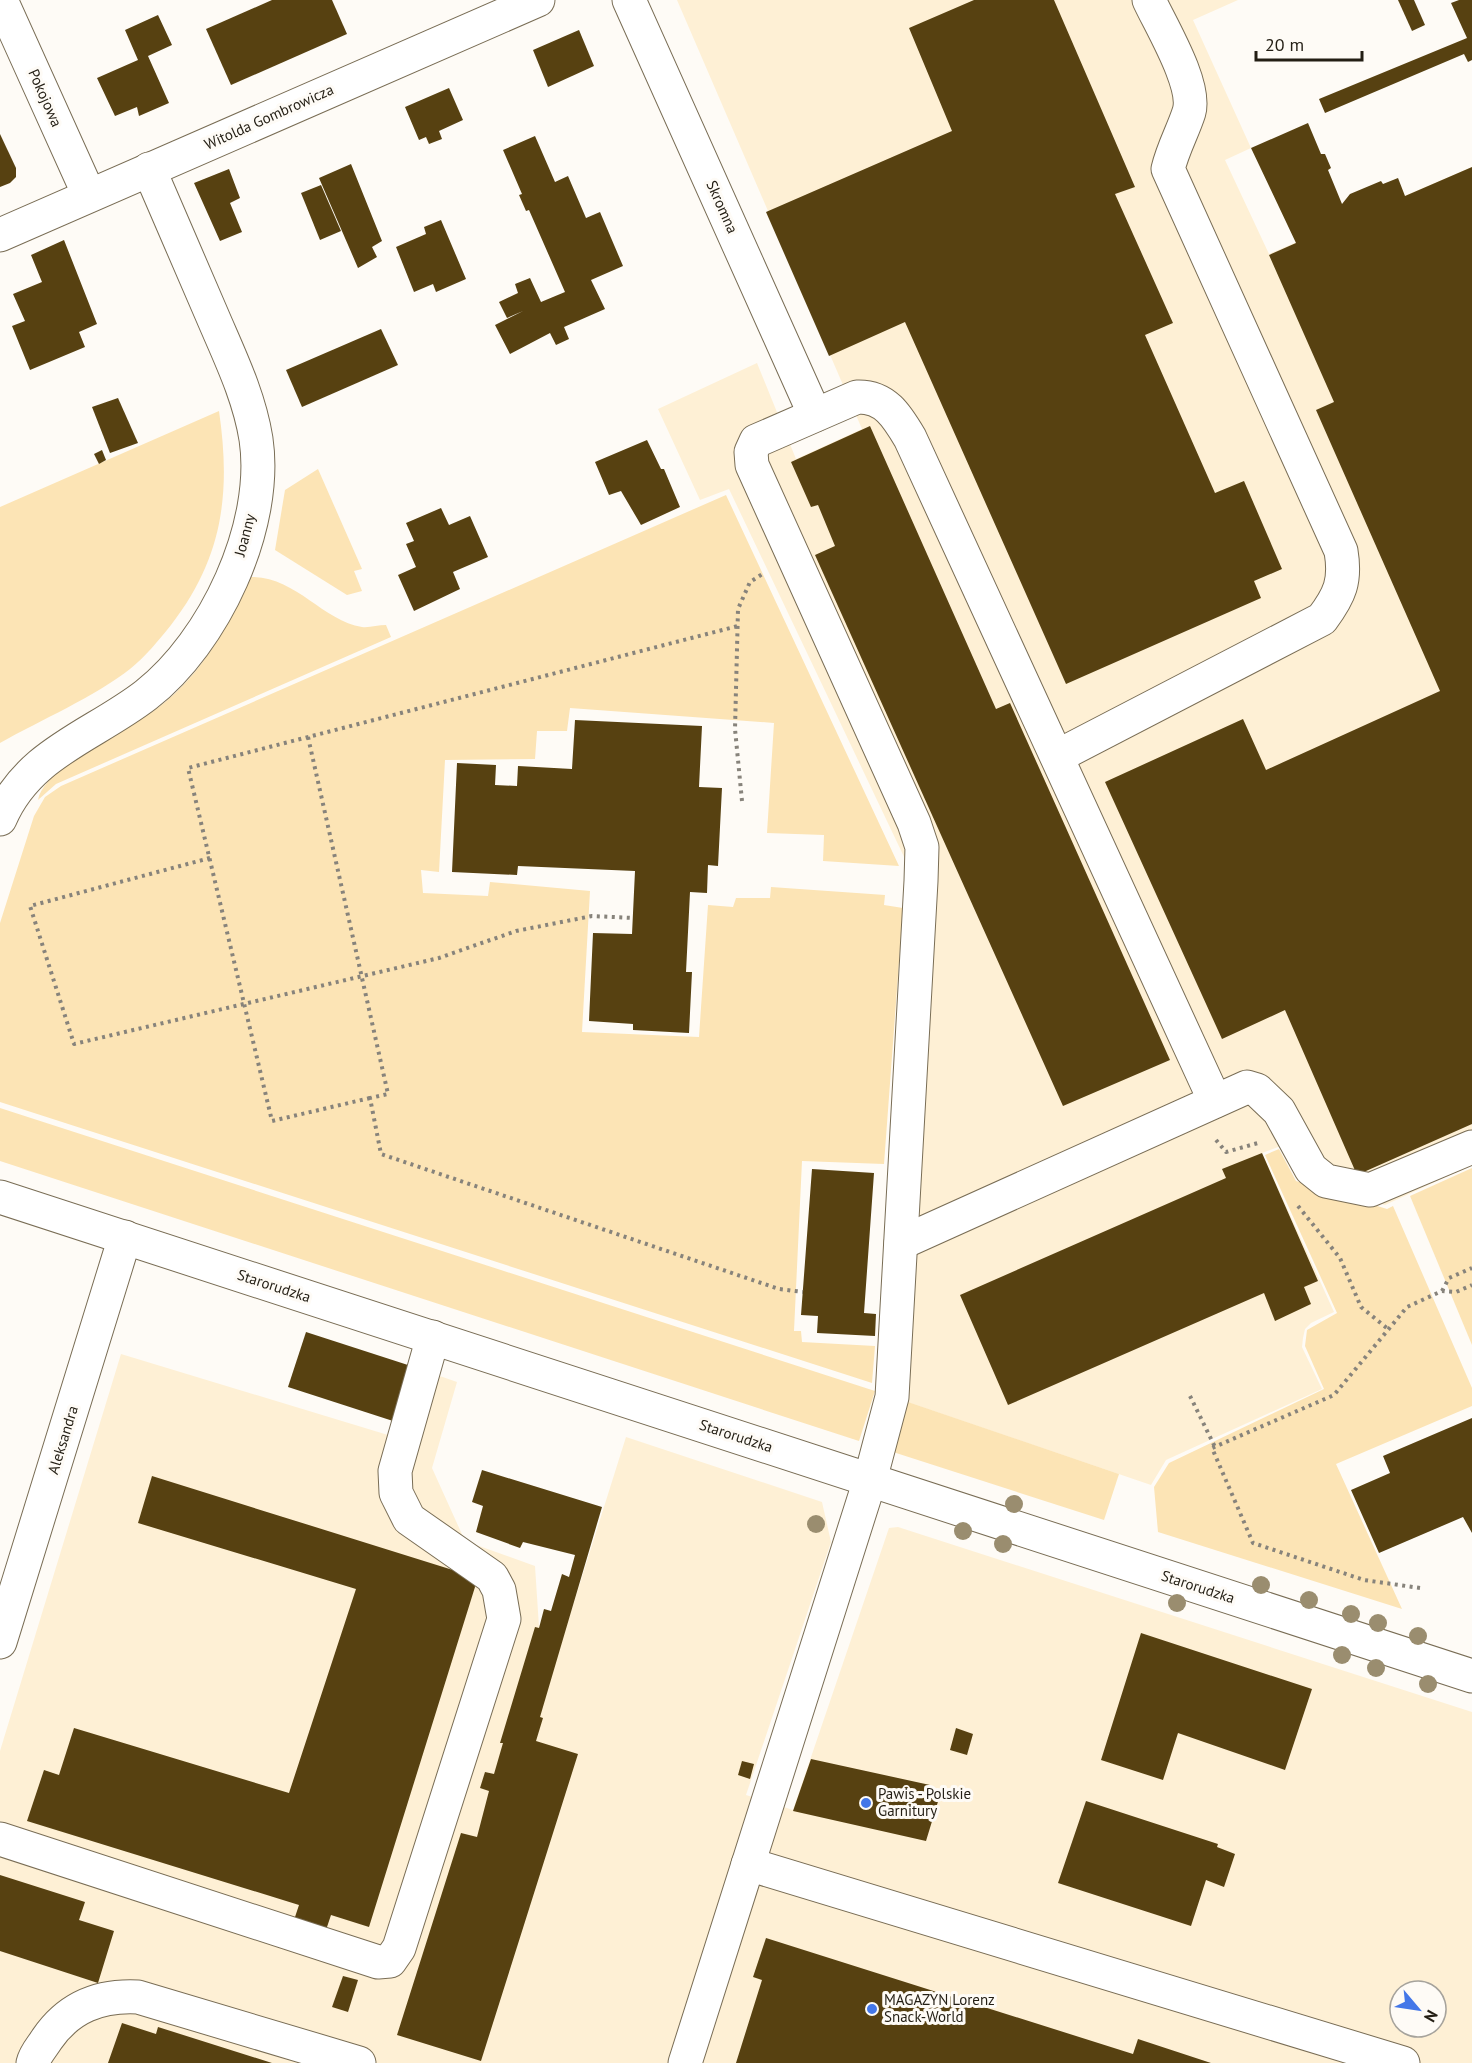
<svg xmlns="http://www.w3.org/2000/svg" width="1472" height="2063" font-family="'PT Sans',sans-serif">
	<rect width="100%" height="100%" fill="#fefbf6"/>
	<g fill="#fef0d5" fill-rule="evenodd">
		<path d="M677,0H1238L1193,20L1251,148L1225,160L1269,254L1472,167V1165L1385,1205L1298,1179L1281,1146L1262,1153L1334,1312L1311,1323L1305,1329L1303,1338L1302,1347L1322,1389L1166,1460L1151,1485L875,1391L907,903L906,861L729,489L700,500L658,409L757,363L796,459L862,429Z"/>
		<path d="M121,1354L388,1435L411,1366L457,1382L432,1468L465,1541L535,1566L539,1627L564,1634L626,1437L822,1502L831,1542L746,1795L793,1810L889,1528L898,1527L1472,1712V2063H0V1751ZM1400,1991H1436V2027H1400Z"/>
	</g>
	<g fill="#fce4b5">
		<path d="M219,411C231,493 223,558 171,625C159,640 145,657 130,669C94,697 41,720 0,743V507Z"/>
		<path d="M318,469L362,569L354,571L362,591L347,595L275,550L285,490Z"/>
		<path d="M726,495L899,866L823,861L824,835L767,833L774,723L570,708L567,731H537L535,759L445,760L439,872L421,870L423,893L488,896L490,882L590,891L582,1032L699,1037L708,905L733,907L736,898H770L771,887L885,895L884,905L903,908L884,1164L802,1161L794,1331H801L802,1342L875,1346L872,1383L0,1102V923L34,816L45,797L61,786Z"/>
		<path d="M251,577C295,576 323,621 362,627C369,628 378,625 386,625L391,637L56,784L38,800C43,767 131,728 159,707C203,673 228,626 251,577Z"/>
		<path d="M0,1108L875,1391L859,1441L0,1161Z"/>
		<path d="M1279,1149L1296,1181L1387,1209L1393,1206L1472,1388V1406L1336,1464L1402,1609L1158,1532L1154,1487L1169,1463L1324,1389L1305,1346L1307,1330L1337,1313L1265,1155Z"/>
		<path d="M1472,1168V1345L1410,1196Z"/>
		<path d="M908,1402L1119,1474L1104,1520L893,1452Z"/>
	</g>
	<g fill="#574111">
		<path d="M272,0H332L347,34L231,85L206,29Z"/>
		<path d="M974,0H1054L1135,187L1115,194L1173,323L1145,335L1215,493L1244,481L1282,569L1254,581L1261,598L1066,684L905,322L829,356L766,212L952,131L909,28Z"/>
		<path d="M1398,0H1414L1425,25L1412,31Z"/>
		<path d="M1459,0H1472V60L1468,62L1464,54L1325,113L1319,99L1467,38L1451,3Z"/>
		<path d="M158,15L172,45L148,56L169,103L139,116L137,107L115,116L97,78L138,60L125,30Z"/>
		<path d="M579,30L594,66L548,87L533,50Z"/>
		<path d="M449,88L463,120L439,131L442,139L429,144L426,137L419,140L405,107Z"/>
		<path d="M1308,123L1321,154H1325L1331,168L1328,170L1342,204L1350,194L1381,181L1383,184L1398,178L1405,196L1472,167V1124L1357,1175L1285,1010L1222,1039L1105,782L1243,719L1266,770L1440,691L1316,410L1334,402L1269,255L1296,243L1251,148Z"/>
		<path d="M0,134L16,168V177L10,183L0,187Z"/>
		<path d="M535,136L555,182L568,176L586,218L600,212L623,266L591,280L605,309L564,327L569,339L556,345L550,333L510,354L495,325L523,311L507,318L499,302L518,293L515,284L530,278L541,302L565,292L529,210L526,211L519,195L522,194L503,150Z"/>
		<path d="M351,164L382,241L372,247L377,257L358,268L319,178Z"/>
		<path d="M229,169L240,198L230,203L242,232L220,241L194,183Z"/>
		<path d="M321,185L341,231L320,240L301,193Z"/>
		<path d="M441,220L466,279L436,292L433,284L414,292L396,247L426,234L424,227Z"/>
		<path d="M64,240L97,324L79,332L85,347L30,370L12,326L25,321L13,294L42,282L31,255Z"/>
		<path d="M381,329L398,365L302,407L286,370Z"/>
		<path d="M118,398L138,443L110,453L92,407Z"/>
		<path d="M870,426L996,709L1010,703L1170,1060L1063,1106L815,555L835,546L818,505L811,507L791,462Z"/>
		<path d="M647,440L661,469H664L680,507L641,525L621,491L609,495L595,462Z"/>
		<path d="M102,450L106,460L99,464L94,454Z"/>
		<path d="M441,508L449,525L470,516L488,557L453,572L460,589L414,611L398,575L416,567L406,544L414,541L406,523Z"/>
		<path d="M575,720L702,726L699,787L722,788L718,866L708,865L707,893L690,892L686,972H692L689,1033L633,1030V1024L589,1021L593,933L632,934L635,871L518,866L517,875L452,872L457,763L496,765L495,785L517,786L518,766L572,769Z"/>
		<path d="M1262,1153L1318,1281L1304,1287L1311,1304L1275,1321L1264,1293L1008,1405L960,1295L1226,1178L1222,1169Z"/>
		<path d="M812,1169L874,1173L864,1313L876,1314L875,1336L817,1333L818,1316L801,1315Z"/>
		<path d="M306,1332L411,1366L393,1421L288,1387Z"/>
		<path d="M1472,1418V1533L1463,1517L1379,1553L1351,1490L1390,1473L1383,1456Z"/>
		<path d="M482,1470L602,1507L540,1717L543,1718L536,1741L578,1754L481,2061L397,2035L461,1833L477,1837L489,1791L480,1788L485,1772L494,1774L503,1743H500L535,1627L539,1628L544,1609L551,1611L562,1574L569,1577L575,1555L523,1542L520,1548L476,1532L483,1506L472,1502Z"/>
		<path d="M152,1476L472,1576L475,1587L369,1927L331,1915L325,1933L293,1923L299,1905L27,1821L44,1770L59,1775L74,1728L289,1793L356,1589L138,1523Z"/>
		<path d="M1141,1633L1312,1689L1285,1770L1178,1733L1163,1780L1101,1760Z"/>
		<path d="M956,1728L973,1734L967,1755L950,1750Z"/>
		<path d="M811,1759L930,1785L929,1792L940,1795L926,1841L793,1811Z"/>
		<path d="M742,1761L754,1764L750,1779L738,1775Z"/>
		<path d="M1086,1801L1218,1844L1217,1847L1235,1854L1224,1887L1206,1880L1191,1926L1058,1883Z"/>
		<path d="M0,1875L85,1902L79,1920L114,1931L98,1983L0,1951Z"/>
		<path d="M766,1938L1133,2054L1138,2039L1211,2063H736L762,1980L753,1977Z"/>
		<path d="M343,1976L358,1980L348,2012L332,2007Z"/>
		<path d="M122,2023L156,2034L158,2027L272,2063H108Z"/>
	</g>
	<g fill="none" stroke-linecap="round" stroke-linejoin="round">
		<g stroke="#796d55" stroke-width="35">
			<g id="minor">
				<path d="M1,0L89,195"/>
				<path d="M629,0L815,415"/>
				<path d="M0,235L538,0"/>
				<path d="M1058,756L1322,619C1340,595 1346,581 1341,551L1168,169C1173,148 1183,131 1189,112C1197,85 1161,26 1149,0"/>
				<path d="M0,819C28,753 93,736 146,695C214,642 269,526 256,439C249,395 229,355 212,315C191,266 170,218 149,169"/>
				<path d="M0,1197L1472,1676"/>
				<path d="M901,1243L1247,1087L1257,1090L1279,1111L1311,1169L1326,1181L1370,1190L1472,1147"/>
				<path d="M0,1642L125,1237"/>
				<path d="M0,1839L378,1962L390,1961L399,1948L504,1619L499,1590L492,1577L409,1519L396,1493L395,1471L433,1337"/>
				<path d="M748,1864L1403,2063"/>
				<path d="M33,2063C35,2054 42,2047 47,2039C69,2007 100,1995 138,1997L359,2063"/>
				<path d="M685,2063L870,1480L892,1397L921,881L922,847L914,823L752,465L751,452L756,441L857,397C885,396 897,416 910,438L1215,1101"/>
			</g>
		</g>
		<g stroke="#87837b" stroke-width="4" stroke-dasharray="3 4.5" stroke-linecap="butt">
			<path d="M308,737L388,1094L370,1098L381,1154L779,1289L803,1292"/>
			<path d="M742,801L735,729L738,609L750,582L764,573"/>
			<path d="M210,858L30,906L74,1044L439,958L516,931L592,916L633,918"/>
			<path d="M370,1098L272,1121L188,768L738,626"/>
			<path d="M1216,1140L1226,1152L1258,1143"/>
			<path d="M1298,1206L1340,1258L1361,1307L1388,1329"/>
			<path d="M1442,1291L1449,1278L1472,1268"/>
			<path d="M1190,1396L1215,1447"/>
			<path d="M1420,1588L1364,1580L1253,1543L1212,1448L1334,1395L1407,1307L1442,1291L1456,1292L1472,1285"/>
		</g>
		<use href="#minor" stroke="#fff" stroke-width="33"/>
	</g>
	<g fill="#9a8d6f">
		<circle cx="1014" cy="1504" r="9"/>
		<circle cx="816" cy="1524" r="9"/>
		<circle cx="963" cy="1531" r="9"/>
		<circle cx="1003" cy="1544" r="9"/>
		<circle cx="1261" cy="1585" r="9"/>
		<circle cx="1309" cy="1600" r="9"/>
		<circle cx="1177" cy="1603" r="9"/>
		<circle cx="1351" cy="1614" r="9"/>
		<circle cx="1378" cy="1623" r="9"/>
		<circle cx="1418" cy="1636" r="9"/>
		<circle cx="1342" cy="1655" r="9"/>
		<circle cx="1376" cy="1668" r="9"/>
		<circle cx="1428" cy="1684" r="9"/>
	</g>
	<g fill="#4477e8" stroke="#fefbf6" stroke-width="2">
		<circle cx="866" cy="1803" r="6"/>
		<circle cx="872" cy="2009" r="6"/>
	</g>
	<g text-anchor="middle" stroke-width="6" stroke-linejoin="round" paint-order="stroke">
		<g font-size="15" fill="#231e14" stroke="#fefbf6">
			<text transform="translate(45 98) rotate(66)" y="5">Pokojowa</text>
			<text transform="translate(269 117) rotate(-24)" y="5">Witolda Gombrowicza</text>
			<text transform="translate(722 207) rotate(66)" y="5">Skromna</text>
			<text transform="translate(245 535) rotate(-75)" y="5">Joanny</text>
			<text transform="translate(274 1286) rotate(18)" y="5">Starorudzka</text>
			<text transform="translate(736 1436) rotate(18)" y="5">Starorudzka</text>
			<text transform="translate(63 1440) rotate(-73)" y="5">Aleksandra</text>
			<text transform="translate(1198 1587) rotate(18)" y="5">Starorudzka</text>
		</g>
		<g font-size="15" fill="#231e14" stroke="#fefbf6" text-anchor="start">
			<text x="878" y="1799">Pawis - Polskie<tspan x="878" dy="17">Garnitury</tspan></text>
			<text x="884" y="2005">MAGAZYN Lorenz<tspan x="884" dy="17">Snack-World</tspan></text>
		</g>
	</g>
	<g transform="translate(1418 2009) rotate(119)"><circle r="28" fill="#fefbf6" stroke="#a6a39c" stroke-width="1.5"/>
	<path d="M0-4.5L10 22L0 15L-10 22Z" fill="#4477e8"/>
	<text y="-9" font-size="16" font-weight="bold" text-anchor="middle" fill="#231e14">N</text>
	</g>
	<path d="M1256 51v9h106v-9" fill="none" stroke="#231e14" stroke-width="3"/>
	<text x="1265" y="51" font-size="18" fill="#231e14" stroke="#fefbf6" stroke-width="4.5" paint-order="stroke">20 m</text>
</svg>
